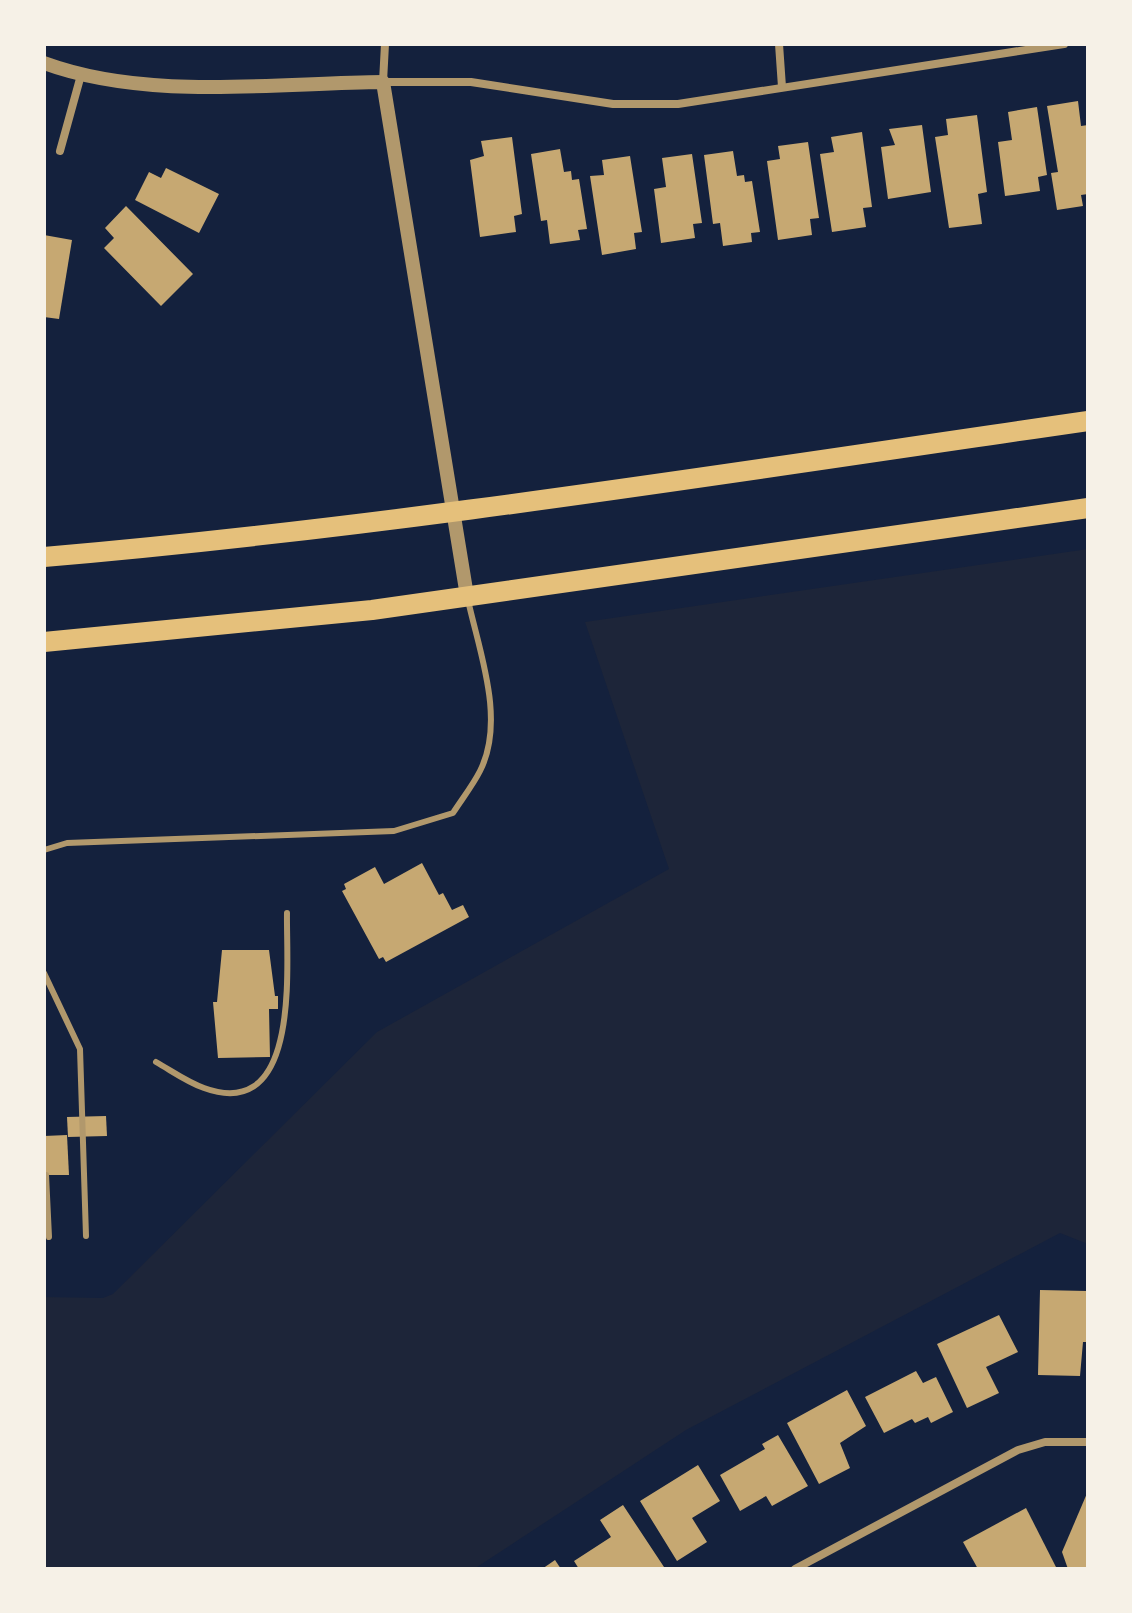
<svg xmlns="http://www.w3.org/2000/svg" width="1132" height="1613" font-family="'Fira Sans',sans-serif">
	<rect width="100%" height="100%" fill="#14213d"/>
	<path fill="#1d2539" d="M1088,549V1244L1060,1233L686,1430L474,1569H44V1297L103,1298L113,1294L377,1032L669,869L585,622Z"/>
	<g fill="#c6a872">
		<path d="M1078,101L1081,126L1088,125V194L1081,195L1083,206L1057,210L1051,173L1058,172L1047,106Z"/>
		<path d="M1037,107L1047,175L1038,177L1040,191L1005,196L998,142L1012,140L1008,112Z"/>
		<path d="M977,115L987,192L978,194L982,224L949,228L935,137L948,135L946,119Z"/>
		<path d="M922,125L931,192L888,199L881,147L895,145L889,129Z"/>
		<path d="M862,132L872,207L863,208L866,227L832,232L820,154L834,152L831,137Z"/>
		<path d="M512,137L522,214L514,216L516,232L480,237L470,160L484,156L481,141Z"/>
		<path d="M808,142L819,218L810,219L812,235L778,240L767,161L780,159L778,146Z"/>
		<path d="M560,149L564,172L571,171L572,180L579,179L587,229L578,230L580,240L550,244L547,220L541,221L531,154Z"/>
		<path d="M733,151L737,176L744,175L745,182L752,181L760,232L751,233L752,242L723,246L720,223L713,224L704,155Z"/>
		<path d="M692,154L702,223L693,224L695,238L661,243L654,189L666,187L662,158Z"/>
		<path d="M630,156L642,232L634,233L636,249L602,255L590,176L604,175L602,160Z"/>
		<path d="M166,168L219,194L199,233L135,200L149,172L161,178Z"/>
		<path d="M126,206L193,274L161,306L104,248L114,238L105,228Z"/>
		<path d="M44,235L72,240L59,319L44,317Z"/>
		<path d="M422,863L439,895L443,893L452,910L463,905L469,917L386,962L383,957L379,959L342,891L346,889L344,884L375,867L384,884Z"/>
		<path d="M222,950H269L275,996H278V1009H269L270,1057L218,1058L213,1002H217Z"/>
		<path d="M106,1116L107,1136L68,1137L67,1117Z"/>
		<path d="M67,1135L69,1175H44V1136Z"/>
		<path d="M1040,1290L1087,1291L1088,1342H1083L1080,1376L1038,1375Z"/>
		<path d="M999,1315L1018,1352L986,1367L999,1393L967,1408L937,1344Z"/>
		<path d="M916,1371L923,1383L936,1377L953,1412L931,1423L928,1417L915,1423L912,1419L884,1433L865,1397Z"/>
		<path d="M847,1390L866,1426L840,1443L850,1468L819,1484L787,1423Z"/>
		<path d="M778,1435L808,1486L772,1506L766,1496L740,1511L720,1475L765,1449L762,1444Z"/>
		<path d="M698,1465L720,1501L692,1518L707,1542L677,1561L640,1501Z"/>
		<path d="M1088,1491V1569H1068L1062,1552Z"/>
		<path d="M623,1505L664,1567L579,1569L574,1561L611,1537L600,1520Z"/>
		<path d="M1026,1508L1057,1569H978L963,1542Z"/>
		<path d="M555,1560L561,1569H542Z"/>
	</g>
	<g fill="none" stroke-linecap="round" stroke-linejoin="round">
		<g stroke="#b1986c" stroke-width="6">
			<path d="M44,850L67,843L394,831L453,813C462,799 473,785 480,771C506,720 479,651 468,600"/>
			<path d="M44,973L80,1049L86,1236"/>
			<path d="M156,1062C172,1071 187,1082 204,1088C302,1124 286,964 287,913"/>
			<path d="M46,1175L49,1237"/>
		</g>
		<g stroke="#b1986c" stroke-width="8">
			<path d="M385,44L383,82H471L613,104H678L1064,44"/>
			<path d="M779,44L782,87"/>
			<path d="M60,151L81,75"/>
			<path d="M795,1569L1018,1450L1045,1442H1088"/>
		</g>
		<path stroke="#b1986c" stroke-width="14" d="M44,63C147,101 274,83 383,82L467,596"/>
		<g stroke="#e5c07b" stroke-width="20">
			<path d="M44,557C394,527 741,471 1088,421"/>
			<path d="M44,642L372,610L1088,508"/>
		</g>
	</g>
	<rect width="1132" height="1613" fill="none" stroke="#f6f1e7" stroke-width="92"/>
</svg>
